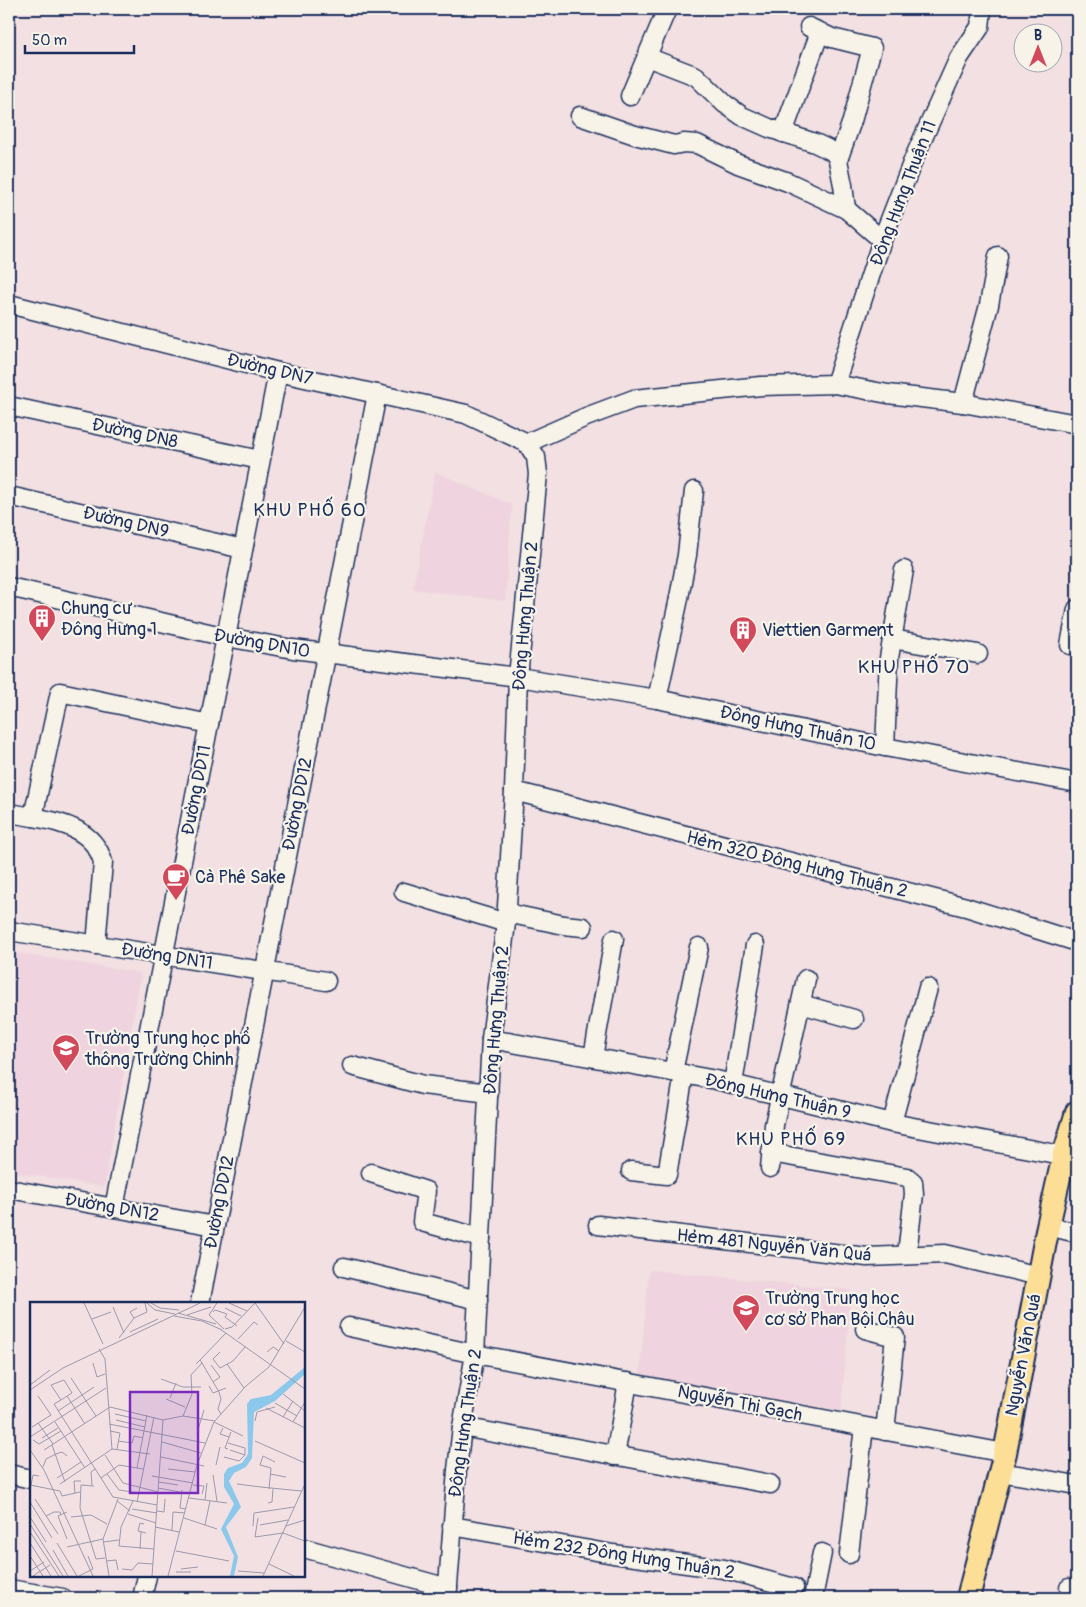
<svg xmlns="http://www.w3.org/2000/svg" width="1086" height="1607" font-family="Pangolin,sans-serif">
	<rect width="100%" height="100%" fill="#f2e0e2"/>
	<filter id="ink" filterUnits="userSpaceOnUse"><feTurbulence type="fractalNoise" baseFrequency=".02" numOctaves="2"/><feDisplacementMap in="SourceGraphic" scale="10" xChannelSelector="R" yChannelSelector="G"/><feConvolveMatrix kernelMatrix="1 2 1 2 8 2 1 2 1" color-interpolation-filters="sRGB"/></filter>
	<g filter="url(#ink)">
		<g fill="#efd3de">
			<path d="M435,472L512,505L505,601L413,589Z"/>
			<path d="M9,952L141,973L104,1187L9,1171Z"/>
			<path d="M649,1270L851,1290L841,1411L640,1374Z"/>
		</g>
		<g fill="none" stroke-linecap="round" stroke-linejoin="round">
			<g stroke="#1b2f5e" stroke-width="21">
				<g id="minor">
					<path d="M809,27L832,38L872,48L852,121L838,160"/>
					<path d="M647,57L696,76L725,104L742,116L769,128L815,143L834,152L838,160L843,185L846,209"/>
					<path d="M630,96L667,9"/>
					<path d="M580,116L635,135L674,145L684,143L697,144L738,164L788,182L846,209L882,240"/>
					<path d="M783,133L820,32"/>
					<path d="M9,304L278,372L466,414L527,443"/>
					<path d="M835,384L882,240L914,158L959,58L980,27L982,9"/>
					<path d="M963,403L989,305L998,256"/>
					<path d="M9,406L260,460"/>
					<path d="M527,443L586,417L634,399L761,386L835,384L888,394L963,403L1077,424"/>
					<path d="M9,496L243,549"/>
					<path d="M9,587L226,637L293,649L518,677L657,699L885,747L1077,783"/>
					<path d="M892,639L978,654"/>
					<path d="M1070,645L1077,609"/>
					<path d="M657,699L678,603L687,555L694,491"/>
					<path d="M885,747L889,658L904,570"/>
					<path d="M514,791L966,907L1077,942"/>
					<path d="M9,813L33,817L60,692L209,724"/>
					<path d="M33,817C62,822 94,830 103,862L96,945"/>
					<path d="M404,892L506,923"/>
					<path d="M507,913L564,925L583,927"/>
					<path d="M9,931L326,981"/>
					<path d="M801,1004L854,1019"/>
					<path d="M491,1039L716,1080L892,1123L1077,1158"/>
					<path d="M593,1057L614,939"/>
					<path d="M352,1066L423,1085L489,1093"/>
					<path d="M673,1072L699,947"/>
					<path d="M733,1084L755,945"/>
					<path d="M892,1123L928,988"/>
					<path d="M771,1153L907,1177L913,1182L914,1194L907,1254"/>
					<path d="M770,1168L774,1125L806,979"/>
					<path d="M631,1171L667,1175L684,1074"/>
					<path d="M371,1173L426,1191L422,1222L481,1238"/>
					<path d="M9,1189L215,1226"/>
					<path d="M114,1208L278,372"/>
					<path d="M598,1225L867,1257L945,1254L1039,1276"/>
					<path d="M1048,1226L1077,1233"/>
					<path d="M344,1267L478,1300"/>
					<path d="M200,1303L377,394"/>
					<path d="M349,1327L475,1354L1005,1453"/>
					<path d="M865,1329L895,1337L885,1431"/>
					<path d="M462,1427L770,1484"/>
					<path d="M615,1456L628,1382"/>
					<path d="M1000,1472L1077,1485"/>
					<path d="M9,1474L31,1479"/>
					<path d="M452,1526L613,1554L724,1569L794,1588"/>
					<path d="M304,1548L448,1588"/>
					<path d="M849,1554L864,1427"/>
					<path d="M1069,1588L1077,1590"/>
					<path d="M9,1589L63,1598"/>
					<path d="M142,1598L147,1576"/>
					<path d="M447,1598L457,1470L462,1427L475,1354L491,1039L506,923L514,791L518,677L538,474L536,457L527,443"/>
					<path d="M813,1598L822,1553"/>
				</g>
			</g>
			<g stroke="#1b2f5e" stroke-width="26">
				<path id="major" d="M968,1598L1005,1453L1048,1226L1064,1155L1077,1112"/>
			</g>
			<use href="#minor" stroke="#f7f3e8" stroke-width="18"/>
			<use href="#major" stroke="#fcde96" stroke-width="22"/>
		</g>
	</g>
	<defs>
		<g id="building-pin" transform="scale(1.4375)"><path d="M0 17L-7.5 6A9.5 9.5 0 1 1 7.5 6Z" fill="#d1495b" stroke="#f7f3e8"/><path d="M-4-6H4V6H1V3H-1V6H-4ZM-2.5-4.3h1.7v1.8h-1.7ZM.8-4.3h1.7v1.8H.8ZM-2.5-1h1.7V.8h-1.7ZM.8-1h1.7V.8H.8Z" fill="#fff"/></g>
		<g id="cafe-pin" transform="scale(1.4375)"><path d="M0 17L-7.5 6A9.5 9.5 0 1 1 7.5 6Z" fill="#d1495b" stroke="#f7f3e8"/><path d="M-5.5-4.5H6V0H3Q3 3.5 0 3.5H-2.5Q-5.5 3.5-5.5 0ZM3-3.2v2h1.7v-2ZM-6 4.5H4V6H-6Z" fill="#fff"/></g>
		<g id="school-pin" transform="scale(1.4375)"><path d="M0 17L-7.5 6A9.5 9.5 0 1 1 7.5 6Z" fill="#d1495b" stroke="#f7f3e8"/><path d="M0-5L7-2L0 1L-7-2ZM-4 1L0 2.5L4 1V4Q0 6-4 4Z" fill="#fff"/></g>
	</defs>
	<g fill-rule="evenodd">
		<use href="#building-pin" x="42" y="618"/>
		<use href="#building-pin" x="743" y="630"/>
		<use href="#cafe-pin" x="176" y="877"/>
		<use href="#school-pin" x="66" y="1048"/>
		<use href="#school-pin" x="746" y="1308"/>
	</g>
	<g text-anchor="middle" stroke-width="4.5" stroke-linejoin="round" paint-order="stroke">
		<g font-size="18" fill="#1b2f5e" stroke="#f7f3e8">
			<text transform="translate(903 193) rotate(-69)" y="6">Đông Hưng Thuận 11</text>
			<text transform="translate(270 369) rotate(13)" y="6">Đường DN7</text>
			<text transform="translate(135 433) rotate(12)" y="6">Đường DN8</text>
			<text transform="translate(126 522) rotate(13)" y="6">Đường DN9</text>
			<text transform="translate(525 616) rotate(-85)" y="6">Đông Hưng Thuận 2</text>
			<text transform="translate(262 643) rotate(10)" y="6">Đường DN10</text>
			<text transform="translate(798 728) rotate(12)" y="6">Đông Hưng Thuận 10</text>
			<text transform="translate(196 790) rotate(-79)" y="6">Đường DD11</text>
			<text transform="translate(297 804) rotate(-79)" y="6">Đường DD12</text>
			<text transform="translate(797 864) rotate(14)" y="6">Hẻm 320 Đông Hưng Thuận 2</text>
			<text transform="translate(167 956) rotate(9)" y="6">Đường DN11</text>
			<text transform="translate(496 1020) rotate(-85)" y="6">Đông Hưng Thuận 2</text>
			<text transform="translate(778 1096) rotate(13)" y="6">Đông Hưng Thuận 9</text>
			<text transform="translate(219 1202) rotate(-79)" y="6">Đường DD12</text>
			<text transform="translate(112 1207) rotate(10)" y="6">Đường DN12</text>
			<text transform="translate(774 1245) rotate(6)" y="6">Hẻm 481 Nguyễn Văn Quá</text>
			<text transform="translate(1023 1355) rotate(-79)" y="6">Nguyễn Văn Quá</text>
			<text transform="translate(740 1403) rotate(11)" y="6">Nguyễn Thị Gạch</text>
			<text transform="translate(465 1423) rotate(-82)" y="6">Đông Hưng Thuận 2</text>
			<text transform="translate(624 1555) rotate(9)" y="6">Hẻm 232 Đông Hưng Thuận 2</text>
		</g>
		<g font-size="18" fill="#1b2f5e" stroke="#f7f3e8" text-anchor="start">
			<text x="61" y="614">Chung cư<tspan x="61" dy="21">Đông Hưng 1</tspan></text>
			<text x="762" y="636">Viettien Garment</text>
			<text x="195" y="883">Cà Phê Sake</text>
			<text x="85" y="1044">Trường Trung học phổ<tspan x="85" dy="21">thông Trường Chinh</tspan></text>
			<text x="765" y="1304">Trường Trung học<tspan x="765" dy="21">cơ sở Phan Bội Châu</tspan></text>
		</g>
		<g font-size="19" letter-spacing="1" fill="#1b2f5e" stroke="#f7f3e8">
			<text x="310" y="516">KHU PHỐ 60</text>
			<text x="914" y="673">KHU PHỐ 70</text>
			<text x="791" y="1145">KHU PHỐ 69</text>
		</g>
	</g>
	<g transform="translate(30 1302)">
		<rect width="275" height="275" fill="#f2e0e2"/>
		<path d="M275,65V72L245,99L224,110L222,156L216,165L204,171L199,179L211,205L196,225L208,255L204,274H200L204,254L191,227L204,202L194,185V172L198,166L212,161L218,152L217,102L221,97L241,93Z" fill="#8bc8eb"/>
		<path fill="none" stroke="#9c99ad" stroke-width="1" d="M54,1L73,42M117,1L125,8L145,12M121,1L130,6L149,8M187,1L179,13L194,27M199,1L217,9M83,5L94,31M195,6L211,14M183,10L185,8L197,12L195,15L207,24M148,11L186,22M157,13L181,5M144,14L172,19L192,28M104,16L100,10L107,6M62,17L81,10M190,27L275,87M195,27L202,25L225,1L254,42M100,30L128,17M89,36L104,16L117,10L115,1M208,37L224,20L228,23M256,39L275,50M69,47L75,57L82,147M190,50L183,57L190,66L203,59L215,45M237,50L243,45L249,49M170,58L196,31M63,61L67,75L75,72M172,61L189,90L191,97L188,107L191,112M197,62L214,86M181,63L190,75L183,80M41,76L66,114M131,77L153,85H171M34,78L42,91L31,98L21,83ZM0,83L20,68M179,84L183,91L196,86M0,88L33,66L170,1M253,92L275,109M37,94L55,122M140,96L146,81M136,97L155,105M31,98L24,102L83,195L127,203M245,101L267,114M236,106L275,126M28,109L64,85M85,112L116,119M153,114L162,92L161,73L172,61L170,58L166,62M253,115L263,99M86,118L115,125M133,118L153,114L185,119M225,119L227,110L245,105M25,120L55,166M184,120L213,134M263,120L275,100M8,121L23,142M79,122L175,141M2,125L21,113L8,94M193,126L190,132L199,135M80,129L90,131L87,147M167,131L174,108M0,135L76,86M12,136L28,126M3,138L9,142L31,129M88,139L102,141L104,134L113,136M225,139L275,161M132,140L171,151M22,143L35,180M82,147L120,152M198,147L195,146L201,130M0,148L14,168L63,274M14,148L80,105L133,118M200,148L215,153M75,153L93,181L128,190M131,155L174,164M194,155L209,159L215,153V146L198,141M186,163L190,145M13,165L16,157L26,152L32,150L37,154M107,166L117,113M138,167L165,170M77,172L89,188L109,191M240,172L256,175M183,173L187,199M122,174L163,181M27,176L51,160M71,176L89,163L113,167M129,180L148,183M30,182L82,147M207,182L231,185M0,183L30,189L32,194L50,190M1,183L3,173L9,174M62,183L61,170L65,167M163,183L174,184L172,192M64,184L51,183L50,206L66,257L75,256M231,185L271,189M128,186L150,190M239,187L241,166L230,163L233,154L245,160M152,188L150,206L156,207M45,191L44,179H51M159,196L197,201M5,197L28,232M175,198L177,181M87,199L100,209M103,199L91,225L89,244L124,247M0,200L22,236M107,200L124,115M238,201L242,200L243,187M102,207L127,211M127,209L134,210L135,197M37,210L28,214L37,237M98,212L126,221M16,214L24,210H30L31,213M0,215L16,240M41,215L61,213L77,222M154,216L187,227M228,216L225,235L253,231L275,239M0,222L33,274M114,222L110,221L108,229L116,231M175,223L180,199M230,223L258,218M223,224L224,211L264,205M256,224L275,218M125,225L149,230M142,228L143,210L155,211M0,230L29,274M73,240L89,238M0,241L21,274M27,241L47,274M37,245L73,237M110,247L111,230M23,248L38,274M146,249L199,259M0,254L13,274M76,259L86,258L88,268M239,262L264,274M92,267L102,268L108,261L123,262M151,267L168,265M0,269L14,260M208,269L234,271M146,270H161M3,274L20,263M49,274L63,267L58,254M79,274L73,237L88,197M122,274L133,118M138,274L167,163L184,120L216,84L239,65L275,5M233,274L275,182"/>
		<path fill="#7b2cbf" fill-opacity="0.15" stroke="#7b2cbf" stroke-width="2.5" d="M100,90H168V191H100Z"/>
		<rect width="275" height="275" fill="none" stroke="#1b2f5e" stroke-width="2.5"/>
	</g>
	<rect width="1086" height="1607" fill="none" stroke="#f7f3e8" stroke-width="30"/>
	<rect x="15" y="15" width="1056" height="1577" fill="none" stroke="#1b2f5e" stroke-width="2" filter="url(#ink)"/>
	<g transform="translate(1038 48)"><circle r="24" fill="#f7f3e8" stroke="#9fa5b1"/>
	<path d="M0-4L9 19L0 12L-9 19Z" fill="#d1495b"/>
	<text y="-8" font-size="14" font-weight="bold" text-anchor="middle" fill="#1b2f5e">B</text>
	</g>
	<path d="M25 45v8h109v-8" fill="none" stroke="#1b2f5e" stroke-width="2.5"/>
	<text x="32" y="45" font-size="15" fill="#1b2f5e" stroke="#f7f3e8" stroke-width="4" paint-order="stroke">50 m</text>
</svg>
